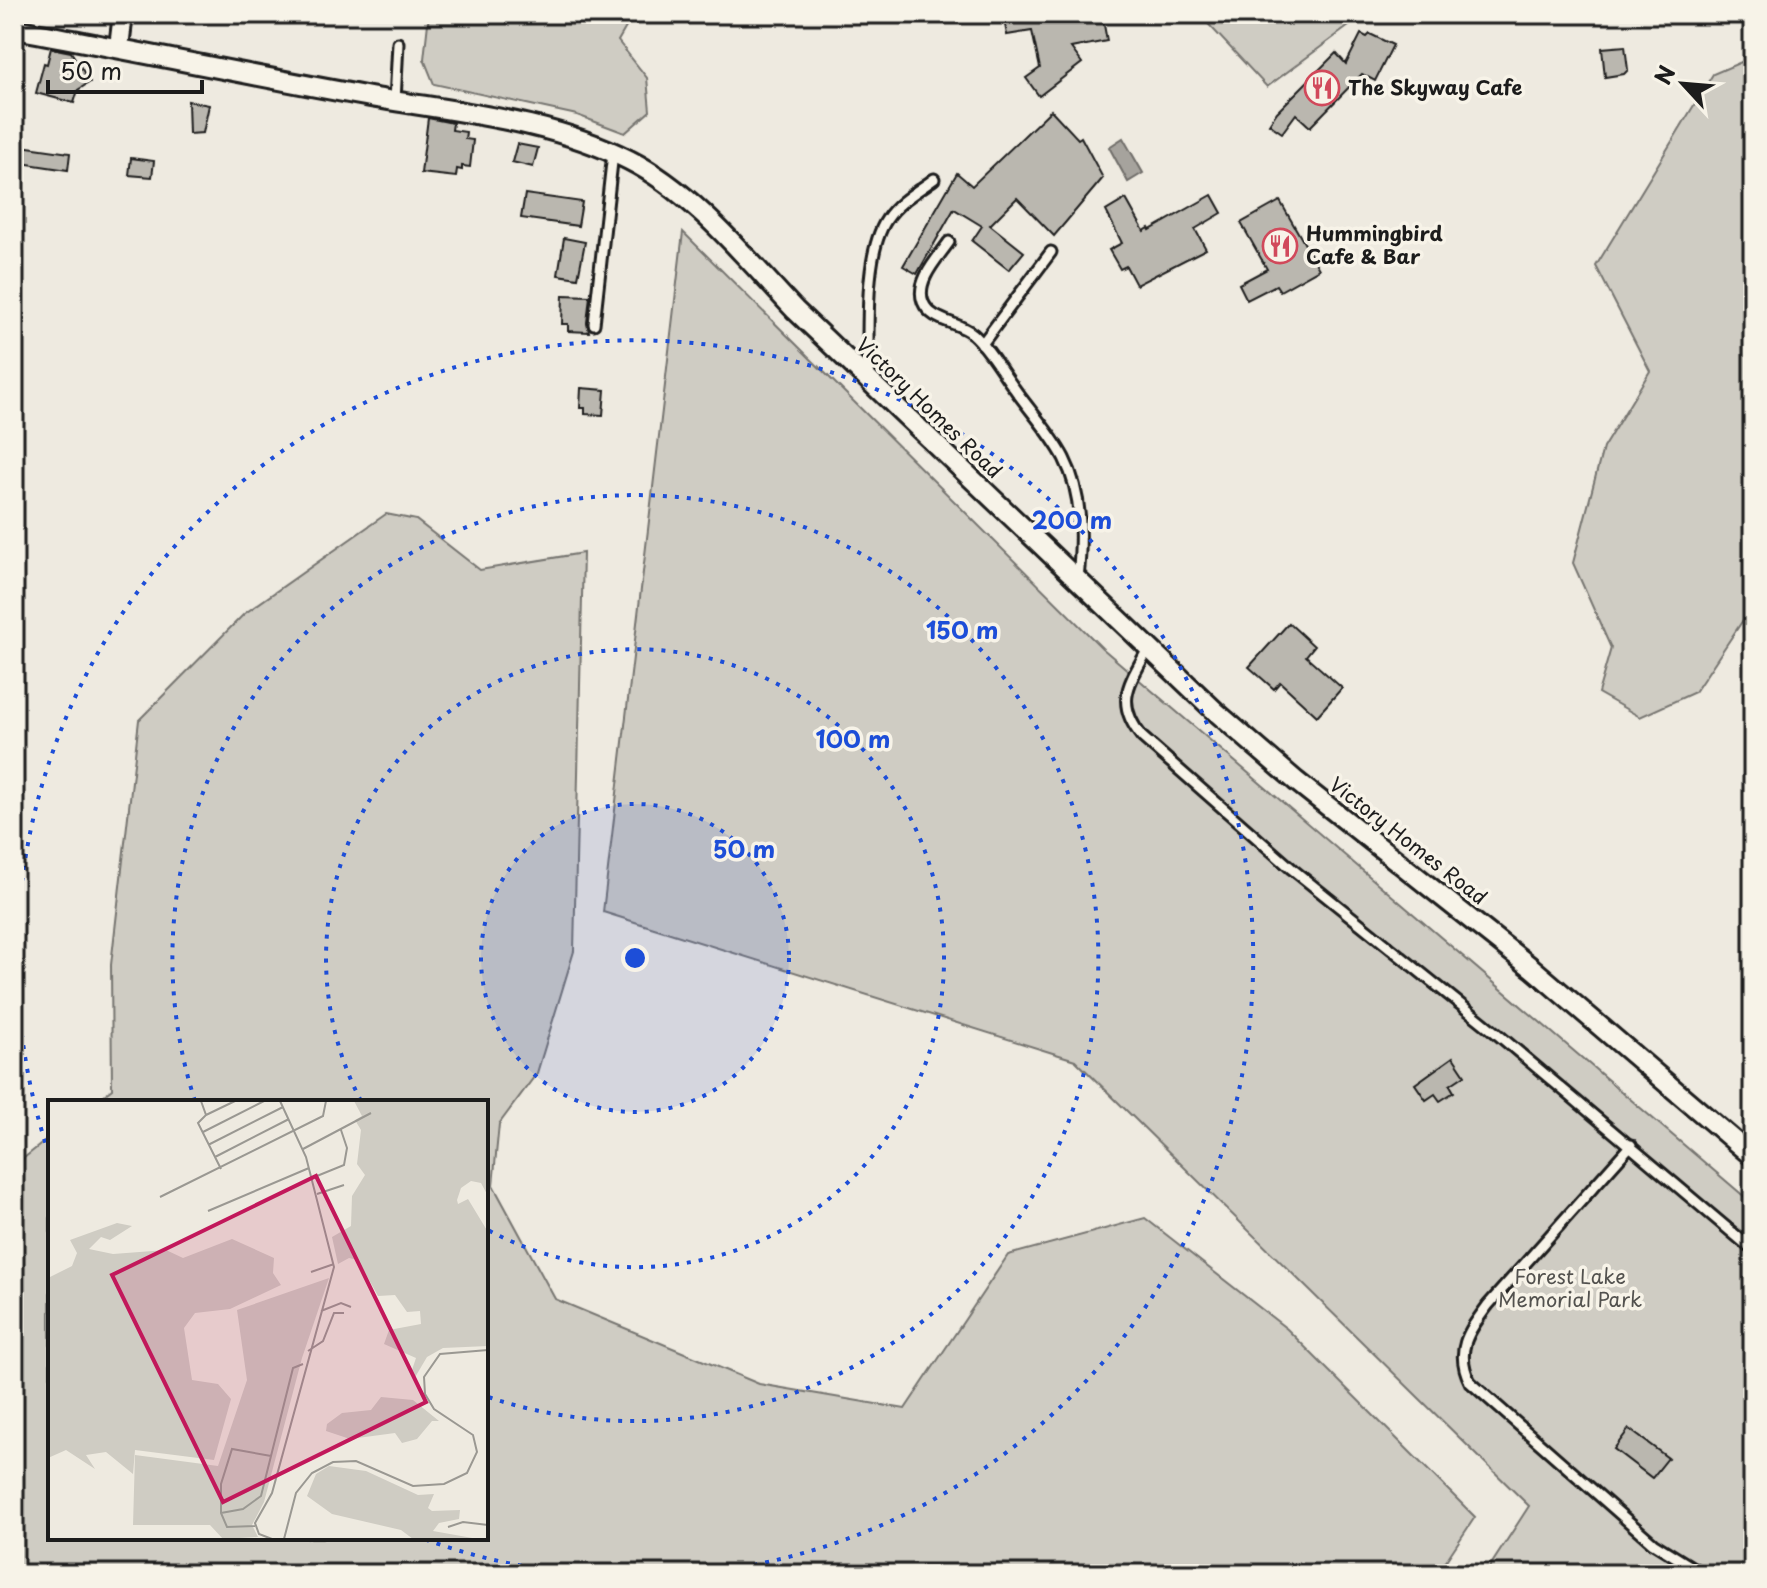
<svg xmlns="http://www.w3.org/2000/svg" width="1767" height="1588" font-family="'Playpen Sans',sans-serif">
	<rect width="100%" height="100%" fill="#eeeae0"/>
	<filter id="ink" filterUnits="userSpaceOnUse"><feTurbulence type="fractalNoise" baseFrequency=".0125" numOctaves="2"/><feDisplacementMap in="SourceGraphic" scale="16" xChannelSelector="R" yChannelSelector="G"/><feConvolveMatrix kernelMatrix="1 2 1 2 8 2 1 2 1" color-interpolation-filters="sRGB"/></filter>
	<g filter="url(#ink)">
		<g fill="#cfccc3" stroke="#767470" stroke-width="2">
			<path d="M429,14H637L629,22L618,41L647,78L650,111L625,133L577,115L434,84L424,59Z"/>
			<path d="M1199,14H1365L1267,87Z"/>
			<path d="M1753,57V605L1695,692L1640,717L1598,693L1611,648L1573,563L1603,448L1650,371L1596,266L1713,74Z"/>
			<path d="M683,232L1102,648L1753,1204V1574H1485L1529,1506L1075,1060L603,912Z"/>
			<path d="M386,514L416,520L480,570L583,553L574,951L537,1073L499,1124L493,1185L555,1299L759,1384L905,1409L1008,1255L1145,1218L1287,1329L1475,1517L1437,1574H14V1166L50,1137V1538H486V1102H95L112,1089L111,965L139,720L244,614Z"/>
		</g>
		<path fill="#a6a39d" stroke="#6f6d69" stroke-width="2" d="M1123,138L1143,173L1128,182L1109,147Z"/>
		<g fill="#bab7af" stroke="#1c1c1c" stroke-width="2">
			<path d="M1003,14H1102L1107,41L1071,48L1082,63L1039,96L1026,78L1040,68L1032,31L1007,35Z"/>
			<path d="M1361,34L1367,37L1370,34L1393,45L1375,81L1362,74L1310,127L1296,114L1282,133L1269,124L1277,112L1336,53L1346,64Z"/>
			<path d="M1625,46L1628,70L1624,74L1605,77L1602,48Z"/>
			<path d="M51,48L71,52L90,82L78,90L74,103L36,93L44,63L47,64Z"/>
			<path d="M188,101L209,105L203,133L189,134Z"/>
			<path d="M1051,110L1078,139L1081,137L1103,178L1054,236L1017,198L990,225L1024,252L1009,270L972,241L982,226L954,209L917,274L903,266L957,173L972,186Z"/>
			<path d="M428,118L453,123L452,130L466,132L465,139L473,140L470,167L462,166V170L457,169L456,177L421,173Z"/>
			<path d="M517,144L538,148L533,167L512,162Z"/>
			<path d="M14,145L70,153L68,170L14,162Z"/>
			<path d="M131,158L154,161L152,177L129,175Z"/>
			<path d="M525,194L582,202L578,226L521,218Z"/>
			<path d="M1212,195L1222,213L1195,229L1206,249L1136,285L1126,266L1120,269L1109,250L1122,243L1106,211L1126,199L1144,231L1149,228L1150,230Z"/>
			<path d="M1280,201L1319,269L1280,291L1276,285L1247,300L1239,284L1267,269L1241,223Z"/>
			<path d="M564,238L585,242L578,278L558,275Z"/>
			<path d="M563,295L590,296L587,323L589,332L568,331V324H562Z"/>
			<path d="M581,388L605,390L603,415L585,414V408H580Z"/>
			<path d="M1289,623L1314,646L1306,656L1342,688L1317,716L1280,682L1274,689L1249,667Z"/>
			<path d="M1453,1057L1465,1075L1450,1085L1454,1092L1440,1101L1435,1094L1426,1100L1415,1084Z"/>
			<path d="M1629,1429L1668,1458L1652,1478L1614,1449Z"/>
		</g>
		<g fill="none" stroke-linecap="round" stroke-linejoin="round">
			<g stroke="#1c1c1c" stroke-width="15">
				<g id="service">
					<path d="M395,101L398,43"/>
					<path d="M949,242C938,258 915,281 923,302C931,322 958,321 973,334C989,348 1001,371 1014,388C1030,411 1051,433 1064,458C1083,495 1082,539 1078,579"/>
					<path d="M594,324L613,153"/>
					<path d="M982,344L1051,252"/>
					<path d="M868,378C869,336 863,254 887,219C898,202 918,191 934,179"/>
					<path d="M1148,649C1129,684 1114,702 1142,737L1292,869L1496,1033L1753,1250"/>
					<path d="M1631,1145L1488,1305C1469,1331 1454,1350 1470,1382L1653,1543L1703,1574"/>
				</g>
			</g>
			<g stroke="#1c1c1c" stroke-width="24">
				<g id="minor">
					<path d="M14,29C131,50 248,75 365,96C453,112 549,119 629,160C693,192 747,259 795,310L1215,711L1296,781L1532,968L1753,1157"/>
					<path d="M119,47L123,14"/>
				</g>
			</g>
			<use href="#service" stroke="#f7f3e8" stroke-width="9"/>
			<use href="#minor" stroke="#f7f3e8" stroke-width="18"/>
		</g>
	</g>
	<circle cx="635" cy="958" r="154" fill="#1d4ed8" fill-opacity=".12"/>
	<g fill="none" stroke="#1d4ed8" stroke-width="4" stroke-dasharray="4 8">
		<circle cx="635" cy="958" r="154"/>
		<path d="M361 1101A309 309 0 1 1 488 1230"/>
		<path d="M195 1101A463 463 0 1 1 488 1397"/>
		<path d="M581 1574A618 618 0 0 1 424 1539M49 1154A618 618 0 1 1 689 1574"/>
	</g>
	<defs>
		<g id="restaurant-ring" transform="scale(1.8)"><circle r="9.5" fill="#f7f3e8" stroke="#d1495b" stroke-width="1.5"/><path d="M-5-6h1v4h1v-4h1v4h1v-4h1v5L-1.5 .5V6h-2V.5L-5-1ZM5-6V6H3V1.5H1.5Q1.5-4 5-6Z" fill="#d1495b"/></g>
	</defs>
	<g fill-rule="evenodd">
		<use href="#restaurant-ring" x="1322" y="88"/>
		<use href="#restaurant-ring" x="1280" y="246"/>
	</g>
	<g text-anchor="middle" stroke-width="7" stroke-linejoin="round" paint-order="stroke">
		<g font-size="20" font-weight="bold" fill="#1c1c1c" stroke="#f7f3e8" text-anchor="start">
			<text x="1348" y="95">The Skyway Cafe</text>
			<text x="1306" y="241">Hummingbird<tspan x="1306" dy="23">Cafe &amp; Bar</tspan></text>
		</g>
		<g font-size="20" fill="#1c1c1c" stroke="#f7f3e8">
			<text transform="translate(929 408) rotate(44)" y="7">Victory Homes Road</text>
			<text transform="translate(1408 841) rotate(38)" y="7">Victory Homes Road</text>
		</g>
		<g font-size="20" fill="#52514e" stroke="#f7f3e8">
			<text x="1570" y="1284">Forest Lake<tspan x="1570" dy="23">Memorial Park</tspan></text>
		</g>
	</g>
	<g transform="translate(48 1100)">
		<rect width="440" height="440" fill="#eeeae0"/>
		<path d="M306,1H440V96L433,83L423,81L413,88L409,100L410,104L420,99L440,132V246L395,248L379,257L366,279L363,273L368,258L336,244L341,230L373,224L372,211L359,212L347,195L330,196L310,160L301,158L290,164L284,137L303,126L304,96L317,75L309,64L313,30L307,20L314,16ZM69,123L84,126L62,140L53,137L41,149L65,154L118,150L135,158L184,139L226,158L225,173L233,185L182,209L147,213L136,228L144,280L170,284L183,299L166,360L87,350L85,374L58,352L38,355L47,369L18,350L0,358V178L24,166L29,153L22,140ZM281,178L254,258L216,402L204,425L210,437L175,439L162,425H85L87,355L170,366L199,280L189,210ZM333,297L365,300L391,321H384L369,339L354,343L347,333L302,339L278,331L279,324L294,313L323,310ZM281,366L318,371L370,395L386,394L380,408L384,411L412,410L411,419L391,423L385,431L430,439H365L353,430L284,414L259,396L268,374Z" fill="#cfccc3"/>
		<path fill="none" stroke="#9a9892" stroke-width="2" d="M153,1L158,15L150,23L173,69M158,15L187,1M155,32L216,1M160,45L235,7M255,49L323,13M167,57L241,19M264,78L296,65L299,48L293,30M269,94L296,85M112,97L275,16L278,1M160,111L261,68M263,172L286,164M273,211L293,203L303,207M260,251L275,241L286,213H296M173,413L195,409L213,396L245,268L255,264M207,426L179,427L173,413V384L184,349L223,356M400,427L415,422L440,425M224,439L211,434L207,423L224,393L286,167L258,57L232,1M236,439L248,393L264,373L285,362L308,361L365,386L396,384L419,373L429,352L425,335L386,309L377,294L376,277L392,254L440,250"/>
		<path fill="#c2185b" fill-opacity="0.15" stroke="#c2185b" stroke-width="4" d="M268,76L378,302L175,402L64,175Z"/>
		<rect width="440" height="440" fill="none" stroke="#1c1c1c" stroke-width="4"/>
	</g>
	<circle cx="635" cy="958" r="12" fill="#1d4ed8" stroke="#f7f3e8" stroke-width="4"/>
	<g font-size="24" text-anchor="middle" font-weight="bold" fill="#1d4ed8" stroke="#f7f3e8" stroke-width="7" stroke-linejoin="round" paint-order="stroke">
		<text x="1072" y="529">200 m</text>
		<text x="962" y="639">150 m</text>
		<text x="853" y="748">100 m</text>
		<text x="744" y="858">50 m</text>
	</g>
	<rect width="1767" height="1588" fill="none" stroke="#f7f3e8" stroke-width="48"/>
	<rect x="24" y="24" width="1719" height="1540" fill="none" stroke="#1c1c1c" stroke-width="3" filter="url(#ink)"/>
	<g transform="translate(1683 84) rotate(296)" stroke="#f7f3e8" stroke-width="6" paint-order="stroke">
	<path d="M0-6L14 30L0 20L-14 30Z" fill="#1c1c1c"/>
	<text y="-12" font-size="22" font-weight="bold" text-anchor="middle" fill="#1c1c1c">N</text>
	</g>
	<path d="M48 80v12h154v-12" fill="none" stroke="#1c1c1c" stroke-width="4"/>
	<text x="60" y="80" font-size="24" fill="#1c1c1c" stroke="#f7f3e8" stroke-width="6" paint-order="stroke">50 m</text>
</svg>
